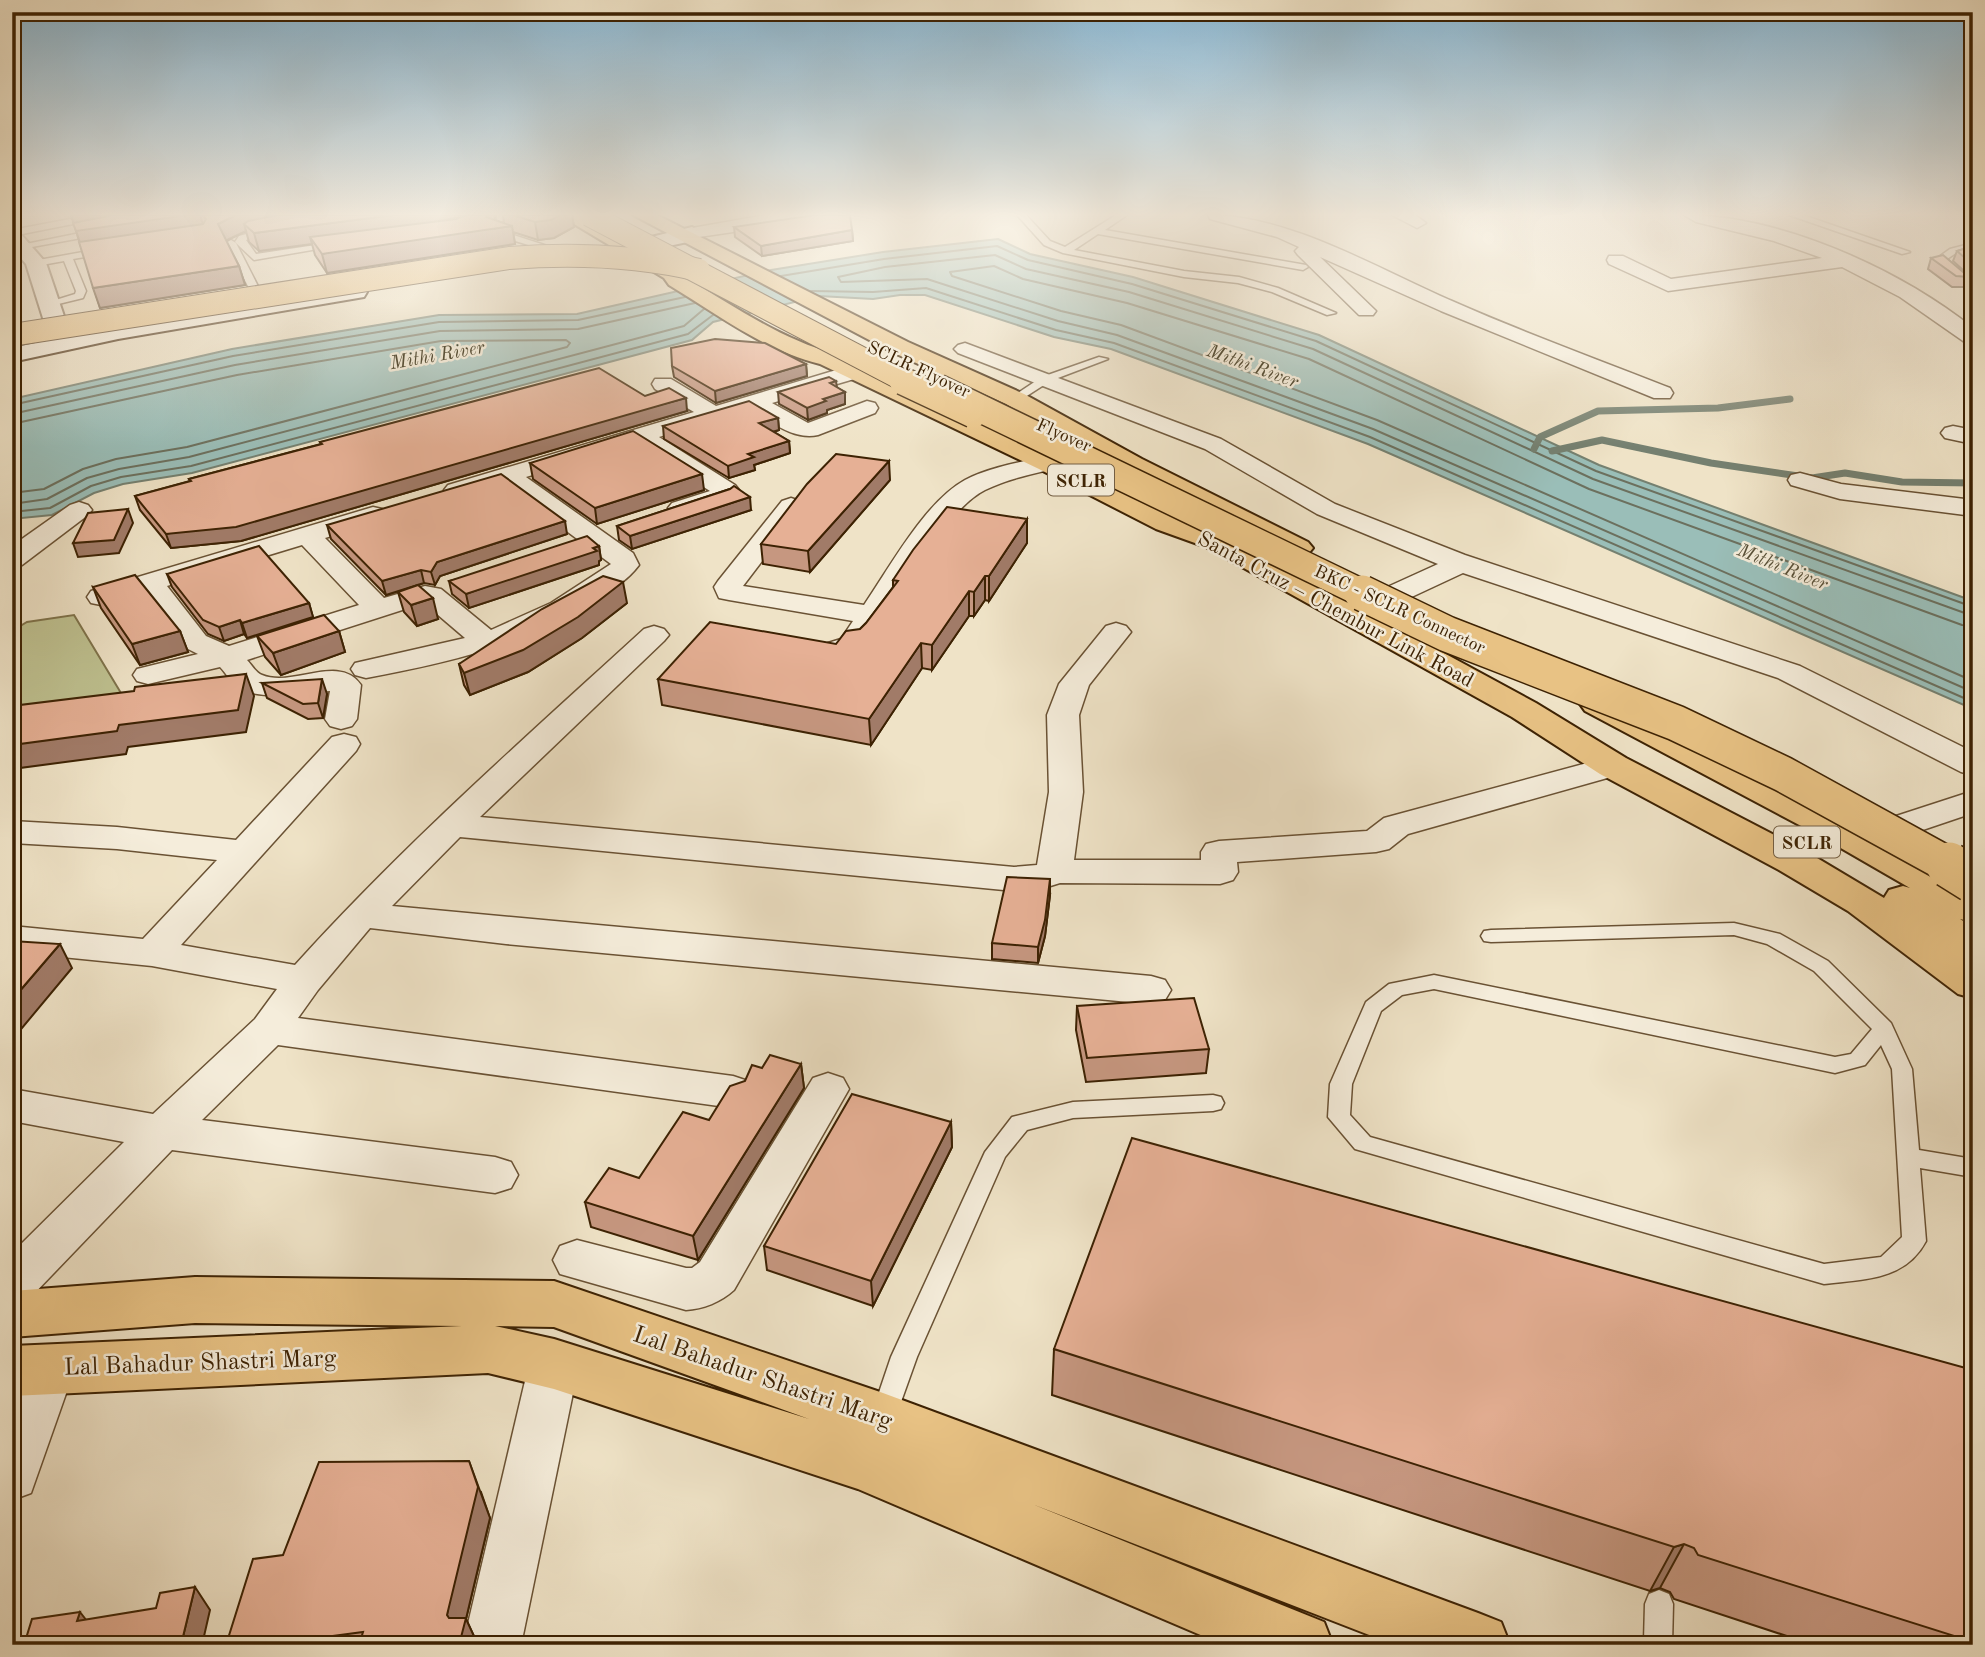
<svg xmlns="http://www.w3.org/2000/svg" width="1985" height="1657" font-family="'Old Standard TT',serif">
	<rect width="100%" height="100%" fill="#efe3c7"/>
	<filter id="stains"><feTurbulence type="fractalNoise" baseFrequency=".00286" numOctaves="4"/><feColorMatrix values="0 0 0 0 .2 0 0 0 0 .09 0 0 0 0 .02 0 0 0 .5 -.17"/></filter>
	<radialGradient id="worn" r=".72"><stop offset=".6" stop-color="#630" stop-opacity="0"/><stop offset="1" stop-color="#630" stop-opacity=".3"/></radialGradient>
	<path fill="#bfc291" stroke="#7e724a" stroke-width="2" d="M74,615L127,703L12,726V631L27,622Z"/>
	<path fill="#9abeb8" stroke="#758070" stroke-width="2" d="M998,239L1030,254L1133,277L1319,335L1599,465L1973,601V709L1368,444L1111,349L1054,337L925,295H900L873,299L819,296L713,322L692,340L192,473L123,484L94,493L52,515L12,519V399L232,349L439,315L577,314L771,270L883,252Z"/>
	<g fill="none" stroke-linecap="round" stroke-linejoin="round">
		<g stroke="#6c705e" stroke-width="2">
			<path d="M781,276L884,259L997,246L1028,260L1132,284L1316,341L1596,471L1973,607"/>
			<path d="M811,291L873,292L926,288L1056,330L1114,343L1370,437L1973,702"/>
			<path d="M12,405L233,356L439,322L578,320L685,297"/>
			<path d="M12,414L235,365L440,331L578,329L695,303"/>
			<path d="M12,424L237,375L441,341L566,340L570,343L567,347L187,447L116,459L83,469L44,489L12,493"/>
			<path d="M12,504L47,499L87,478L119,469L189,457L684,326L704,309"/>
			<path d="M12,512L50,508L91,486L121,477L191,466L688,334L713,315"/>
			<path d="M1973,616L1593,479L1313,349L1129,292L1026,269L995,255L885,267L838,277L841,282L927,279L1058,321L1117,335L1373,429L1973,692"/>
			<path d="M1973,626L1962,625L1589,489L1309,359L1127,303L1023,279L994,266L950,272L952,276L1061,311L1121,325L1377,420L1973,681"/>
		</g>
		<g stroke="#758070" stroke-width="7">
			<path d="M1534,449L1540,437L1598,411L1718,408L1790,399"/>
			<path d="M1552,451L1602,440L1711,463L1812,478L1845,473L1902,482L1973,483"/>
		</g>
		<g stroke="#6a5234" stroke-width="3">
			<g id="service">
				<path d="M497,215H505V226L501,231L563,251L558,254L492,234L497,225Z"/>
				<path d="M1017,215H1026L1050,241L1065,247L1116,215H1127L1105,230L1306,265L1308,267L1303,270L1098,234L1074,250L1184,271L1239,277L1278,288L1336,313L1327,315L1272,292L1238,283L1184,277L1063,253L1044,245Z"/>
				<path d="M1789,215H1803L1910,252L1902,254Z"/>
				<path d="M70,219L73,220V224L12,236V230Z"/>
				<path d="M269,228L272,229V233L246,240L256,254L336,242L341,245L254,260L235,242L239,236Z"/>
				<path d="M100,229L104,232L103,234L21,249L16,246Z"/>
				<path d="M231,240L236,243L265,300L263,302L255,300L226,243Z"/>
				<path d="M1973,243V249L1956,253L1947,259L1973,283V291L1936,259L1950,249Z"/>
				<path d="M105,248L108,249V253L73,259L86,291L83,298L46,307V303L75,294L76,291L64,261L36,266L33,265V261Z"/>
				<path d="M1099,357L1108,359L1050,381L1019,401L1009,399L1042,377Z"/>
				<path d="M1734,923L1780,934L1828,961L1891,1023L1912,1069L1919,1150L1973,1159V1177L1920,1168L1926,1241C1905,1281 1863,1279 1824,1284L1355,1149L1328,1117L1330,1084L1366,1002L1389,984L1434,975L1835,1057L1851,1054L1872,1029L1814,971L1767,944L1734,935L1491,942L1484,941L1481,936L1484,931L1491,930ZM1434,989L1835,1073L1865,1065L1881,1045L1892,1069L1902,1237L1881,1257L1824,1264L1370,1137L1350,1115L1352,1084L1381,1011L1402,995Z"/>
				<path d="M1213,1095L1221,1097L1224,1103L1221,1109L1213,1111L1073,1118L1027,1130L1005,1157L917,1357L892,1427L883,1431L874,1427L870,1419L891,1357L985,1152L1012,1117L1073,1102Z"/>
				<path d="M1659,1590L1669,1594L1673,1604L1672,1645H1646L1644,1641L1645,1604L1649,1594Z"/>
			</g>
		</g>
		<g stroke="#6a5234" stroke-width="3">
			<g id="minor">
				<path d="M766,215H822L814,220L692,238L683,233L692,228Z"/>
				<path d="M1208,215C1289,215 1378,269 1452,301C1524,333 1597,359 1670,388L1673,393L1670,398H1654L1441,311L1320,257L1376,311L1373,315H1359L1298,255L1295,251L1299,247L1277,237L1210,219Z"/>
				<path d="M1392,215H1415L1426,223L1417,228Z"/>
				<path d="M1684,215C1780,215 1899,269 1973,328V345L1966,343L1900,297L1842,267L1668,291L1609,264L1607,260L1609,256H1623L1671,279L1822,258L1774,241L1696,222Z"/>
				<path d="M965,343L1221,439L1335,504L1465,555L1800,666L1973,752V775L1961,772L1778,678L1463,573L1403,601L1393,603L1383,601L1379,595L1383,589L1438,564L1317,514L1205,449L958,353L954,349L958,345Z"/>
				<path d="M853,365L861,367L864,372L861,377L772,403L808,423L867,401L875,403L878,408L875,413L818,435C795,441 770,421 750,410L659,437L735,485L739,490C728,505 690,518 672,513L668,508L672,503L710,491L636,444L526,477L633,553L639,565C627,581 610,591 593,602C523,646 446,663 366,678L355,675L351,669L355,663L465,638L424,603L247,660C251,664 256,673 262,675C293,688 339,653 361,685L357,719L352,726L341,729L330,726L325,719L330,691C306,693 260,701 239,688C232,684 226,673 220,667L148,684L137,681L133,675L137,669L198,654L186,648L144,593L101,605L91,603L87,597L91,591L373,507L382,509L386,515L382,521L325,538L384,598L425,586L441,589L491,630L551,603L611,564L503,484L457,498L448,495L444,490L448,485L694,412L655,389L652,384L655,379H671L716,406ZM302,545L359,605L229,646L206,636L167,586Z"/>
				<path d="M1953,426L1973,430V444L1945,438L1941,433L1945,428Z"/>
				<path d="M1048,456L1057,458L1060,463L1057,468C1032,474 1007,479 985,490C943,511 889,611 861,651L839,658L828,655L824,649L828,643L841,639L853,621L729,600L719,598L714,587L718,581L782,501L791,498L800,501L804,506L743,586L864,605C890,567 925,502 965,480C990,467 1021,462 1048,456Z"/>
				<path d="M1800,473L1841,484L1973,500V516L1840,499L1791,485L1788,480L1791,475Z"/>
				<path d="M79,502L88,505L92,510L88,515L22,565L12,567V546L70,505Z"/>
				<path d="M1116,623L1126,626L1131,632L1089,685L1079,715L1083,792L1074,860H1201V852L1206,844L1219,841L1367,831L1384,818L1613,756L1625,759L1630,766L1625,773L1408,834L1389,849L1376,852L1237,862L1238,872L1233,880L1220,884L1060,883L1044,888L1014,891L460,837L392,906L1151,976L1165,980L1171,990L1165,1000L1151,1004L506,944L370,928L318,990L298,1018L733,1076L748,1081L754,1092L748,1103L733,1108L278,1045L202,1120L495,1157L511,1162L518,1175L511,1188L495,1193L172,1150L29,1299L12,1305V1253L124,1142L12,1121V1089L153,1114L255,1019L277,989L152,966L12,952V926L143,939L217,860L117,849L12,843V821L117,827L236,840L332,737L344,734L356,737L360,744L356,751L181,945L295,965C403,845 525,738 644,629L654,626L664,629L669,635L664,641L480,817L1014,867L1037,865L1049,792L1047,715L1059,684L1106,626Z"/>
				<path d="M1973,791V813L1902,837L1890,834L1885,826L1890,818Z"/>
				<path d="M828,1073L843,1078L849,1089L734,1290C721,1302 703,1309 686,1310L560,1274L553,1260L560,1246L577,1240L686,1268H692L700,1262L813,1078Z"/>
				<path d="M554,1342L572,1348L579,1364L521,1645H463L529,1364L536,1348Z"/>
				<path d="M50,1345L68,1352L75,1368L31,1493L12,1500V1402L32,1352Z"/>
			</g>
		</g>
		<g stroke="#6a5234" stroke-width="4">
			<path id="tertiary" d="M12,230L19,232L46,263L70,334L67,339H51L48,334L26,264L12,248Z"/>
		</g>
		<g stroke="#3d2203" stroke-width="4">
			<g id="secondary">
				<path d="M692,227L702,233L692,241L613,258L606,256L603,252L606,248Z"/>
				<path d="M356,286L364,287L367,292L364,297L118,339L12,362V348L118,325Z"/>
			</g>
		</g>
		<g stroke="#3d2203" stroke-width="4">
			<path id="primary" d="M195,1277L554,1281L883,1393L1478,1613L1501,1622L1510,1645H1395L1032,1504L1324,1622L1333,1645H1224L858,1489L554,1389L488,1373L12,1396V1346L462,1326L195,1323L12,1337V1291ZM495,1326L554,1327L809,1419L554,1339Z"/>
		</g>
		<g stroke="#3d2203" stroke-width="4">
			<g id="trunk">
				<path d="M559,215H583L679,270L684,277C733,305 781,340 836,354L1057,457L1176,517L1226,535L1536,703L1626,758L1807,852L1884,898L1889,890L1903,886L1910,888L1820,836L1585,711L1580,704L1585,697L1597,694L1609,697L1848,819L1973,890V922L1960,919L1973,927V998L1958,994L1848,911L1779,870L1600,774L1512,717L1206,547L1156,529L1039,469L820,364C765,351 717,314 669,285L664,278Z"/>
				<path d="M633,215H657L908,342L1024,394L1142,459L1308,542L1313,548L1308,554L1298,557L1288,554L1122,471L1006,404L892,352Z"/>
			</g>
		</g>
		<use href="#service" fill="#f5eddb" fill-rule="evenodd"/>
		<use href="#minor" fill="#f5eddb" fill-rule="evenodd"/>
		<use href="#tertiary" fill="#f5eddb" fill-rule="evenodd"/>
		<use href="#secondary" fill="#f5eddb" fill-rule="evenodd"/>
		<use href="#primary" fill="#e8c284" fill-rule="evenodd"/>
		<use href="#trunk" fill="#e8c284" fill-rule="evenodd"/>
		<g stroke="#3d2203" stroke-width="24" stroke-linecap="butt">
			<path id="primary-bridge-far3" d="M12,335L509,258C574,253 635,255 699,270"/>
		</g>
		<g stroke="#3d2203" stroke-width="30" stroke-linecap="butt">
			<path id="primary-bridge-far2" d="M938,388L1366,595"/>
		</g>
		<g stroke="#3d2203" stroke-width="38" stroke-linecap="butt">
			<path id="primary-bridge-far1" d="M1362,593L1447,634L1676,723L1783,774L1952,867"/>
		</g>
		<g stroke="#3d2203" stroke-width="48" stroke-linecap="butt">
			<path id="primary-bridge" d="M1949,865L1973,880"/>
		</g>
		<g stroke="#3d2203" stroke-width="24" stroke-linecap="butt">
			<path id="trunk-bridge-far1" d="M589,215L907,382"/>
		</g>
		<g stroke="#3d2203" stroke-width="30" stroke-linecap="butt">
			<path id="trunk-bridge" d="M903,381L973,414"/>
		</g>
		<use href="#primary-bridge-far3" stroke="#e8c284" stroke-width="22"/>
		<use href="#primary-bridge-far2" stroke="#e8c284" stroke-width="27"/>
		<use href="#primary-bridge-far1" stroke="#e8c284" stroke-width="35"/>
		<use href="#primary-bridge" stroke="#e8c284" stroke-width="45"/>
		<use href="#trunk-bridge-far1" stroke="#e8c284" stroke-width="22"/>
		<use href="#trunk-bridge" stroke="#e8c284" stroke-width="27"/>
	</g>
	<g fill="#c69780" stroke="#3d2203" stroke-width="2">
		<path d="M71,215H496L494,220L504,223L503,215H572L574,227L554,238L538,240L513,232L515,244L327,273L315,255L312,244L259,251L249,242L246,231L226,241L239,266L245,285L100,308Z"/>
		<path d="M734,227L852,230L853,241L762,256L735,237Z"/>
		<path d="M1973,246V279L1953,261L1957,251Z"/>
		<path d="M1931,258L1969,277L1965,287H1952L1928,269Z"/>
		<path d="M806,364L807,376L716,403L674,377L672,366Z"/>
		<path d="M836,381L837,388L845,392V404L827,410V413L808,420L779,404L778,392Z"/>
		<path d="M645,396L687,411L241,541L171,548L140,510L135,496L190,481L189,479L321,444L320,442Z"/>
		<path d="M778,418L779,430L774,432L789,441L790,453L754,465L755,470L729,478L664,439L663,426Z"/>
		<path d="M530,463L704,490L597,524L533,479Z"/>
		<path d="M890,480L810,572L763,564L761,544Z"/>
		<path d="M730,489L751,510L632,549L619,540L617,526Z"/>
		<path d="M1027,519V543L989,601L985,600L974,616H969L932,670L922,668L871,745L662,705L658,679L836,644L860,629L866,623L893,587V580Z"/>
		<path d="M327,525L567,534L440,576L435,585L424,583L418,585L438,619L417,626L404,612L398,592L417,585L386,595L331,539Z"/>
		<path d="M599,546L601,560L599,561V565L469,608L452,594L449,581Z"/>
		<path d="M167,574L309,603L313,617L247,638L244,634L224,641L208,634L172,587Z"/>
		<path d="M93,587L180,631L188,652L140,665L101,608Z"/>
		<path d="M627,603L582,638L528,672L470,695L464,685L459,664Z"/>
		<path d="M339,631L345,652L281,675L265,657L257,636Z"/>
		<path d="M262,683L327,694L323,718L308,719L267,698Z"/>
		<path d="M1050,895L1045,936L1038,963L992,959V943Z"/>
		<path d="M1077,1006L1209,1049L1206,1073L1086,1082L1076,1030Z"/>
		<path d="M801,1064L804,1088L698,1260L591,1227L585,1202L639,1178L709,1120L745,1081L762,1068Z"/>
		<path d="M951,1122L952,1147L873,1306L767,1270L764,1246Z"/>
		<path d="M1054,1349L1973,1370V1645H1814L1674,1599L1670,1592L1660,1588L1650,1591L1052,1395Z"/>
		<path d="M481,1492L490,1518L466,1619L478,1645H226L283,1555Z"/>
	</g>
	<g fill="#a17b68" stroke="#3d2203" stroke-width="2">
		<path d="M71,215H200L205,231L82,249Z"/>
		<path d="M236,215H327L244,224L246,231L223,242L218,224Z"/>
		<path d="M394,215H472L315,244L310,237L312,244L259,251L254,233Z"/>
		<path d="M487,215H496L492,229L512,226L515,244L327,273L322,254L486,217Z"/>
		<path d="M560,215H572L574,227L554,238L538,240L535,222Z"/>
		<path d="M852,230L853,241L762,256L761,246Z"/>
		<path d="M239,266L245,285L100,308L93,288Z"/>
		<path d="M806,364L807,376L716,403L715,391Z"/>
		<path d="M845,392V404L827,410V413L808,420L807,408L823,399Z"/>
		<path d="M686,398L687,411L241,541L171,548L166,534Z"/>
		<path d="M778,418L779,430L761,435L759,423Z"/>
		<path d="M789,441L790,453L754,465L755,470L729,478L728,466L748,454Z"/>
		<path d="M889,461L890,480L810,572L808,551Z"/>
		<path d="M702,474L704,490L597,524L595,508Z"/>
		<path d="M750,497L751,510L632,549L630,536Z"/>
		<path d="M128,509L133,523L119,553L78,557L73,543Z"/>
		<path d="M1027,519V543L989,601V576Z"/>
		<path d="M565,521L567,534L440,576L435,585L431,572L437,562Z"/>
		<path d="M599,546L601,560L599,561V565L469,608L466,594Z"/>
		<path d="M421,570L424,583L386,595L382,581Z"/>
		<path d="M985,576V600L974,616V592Z"/>
		<path d="M623,582L627,603L582,638L528,672L470,695L464,673Z"/>
		<path d="M969,591V616L932,670V645Z"/>
		<path d="M433,598L438,619L417,626L411,605Z"/>
		<path d="M309,603L313,617L247,638L242,623Z"/>
		<path d="M240,620L244,634L224,641L219,627Z"/>
		<path d="M180,631L188,652L140,665L132,644Z"/>
		<path d="M339,631L345,652L281,675L273,653Z"/>
		<path d="M921,643L922,668L871,745L869,719Z"/>
		<path d="M246,674L254,696L246,732L128,747L126,754L12,769V745Z"/>
		<path d="M322,679L327,694L323,718L318,703Z"/>
		<path d="M1050,879V895L1045,936L1038,963V947Z"/>
		<path d="M60,944L72,968L12,1040V1000Z"/>
		<path d="M801,1064L804,1088L698,1260L693,1236Z"/>
		<path d="M951,1122L952,1147L873,1306L871,1281Z"/>
		<path d="M469,1461L490,1518L466,1619L478,1645H459L447,1615Z"/>
		<path d="M1684,1544L1660,1588L1650,1591L1674,1547Z"/>
		<path d="M195,1587L210,1610L202,1645H181Z"/>
		<path d="M80,1612L97,1634L77,1621Z"/>
	</g>
	<g fill="#e6b095" stroke="#3d2203" stroke-width="2">
		<path d="M113,215H188L76,231L73,223Z"/>
		<path d="M202,215H236L218,224L239,266L93,288L79,242L203,224L206,219Z"/>
		<path d="M278,215H394L254,233L244,224L248,221Z"/>
		<path d="M466,215H487L486,217L512,226L322,254L310,237L456,219Z"/>
		<path d="M513,215H560L551,220L535,222Z"/>
		<path d="M815,215H850L852,230L761,246L734,227Z"/>
		<path d="M1973,246V265L1957,251Z"/>
		<path d="M1943,255L1969,277L1956,276L1931,258Z"/>
		<path d="M715,339L765,343L806,364L715,391L672,366L671,348Z"/>
		<path d="M599,368L645,396L669,388L686,398L236,527L166,534L135,496L191,481L189,479L322,444L320,442Z"/>
		<path d="M829,377L836,381L830,383L845,392L823,399L826,401L807,408L778,392Z"/>
		<path d="M749,401L778,418L759,423L789,441L748,454L754,457L728,466L663,426Z"/>
		<path d="M633,431L702,474L595,508L530,463Z"/>
		<path d="M836,454L889,461L808,551L761,544L807,484Z"/>
		<path d="M501,474L565,521L437,562L431,572L421,570L382,581L327,525Z"/>
		<path d="M734,486L750,497L630,536L617,526L730,489Z"/>
		<path d="M947,507L1027,519L989,576H985L974,592L969,591L932,645L921,643L869,719L658,679L710,622L836,644L846,631L860,629L866,623L898,581L893,580L913,550Z"/>
		<path d="M128,509L114,540L73,543L88,513Z"/>
		<path d="M587,536L599,546L593,548L597,551L466,594L449,581Z"/>
		<path d="M259,546L309,603L242,623L240,620L219,627L203,620L167,574Z"/>
		<path d="M135,575L180,631L132,644L93,587Z"/>
		<path d="M603,576L623,582L578,617L523,650L464,673L459,664L542,609Z"/>
		<path d="M418,585L433,598L411,605L398,592Z"/>
		<path d="M324,615L339,631L273,653L257,636Z"/>
		<path d="M246,674L238,710L119,725L117,731L12,745V706L134,691L135,687Z"/>
		<path d="M322,679L318,703L303,704L262,683Z"/>
		<path d="M1007,877L1050,879L1045,920L1038,947L992,943Z"/>
		<path d="M12,941L60,944L12,1000Z"/>
		<path d="M1194,998L1209,1049L1087,1058L1077,1006Z"/>
		<path d="M770,1055L801,1064L693,1236L585,1202L609,1168L639,1178L683,1112L709,1120L730,1086L745,1081L752,1065L762,1068Z"/>
		<path d="M852,1094L951,1122L871,1281L764,1246Z"/>
		<path d="M1132,1138L1973,1370V1642L1698,1555L1694,1548L1684,1544L1674,1547L1054,1349Z"/>
		<path d="M469,1461L478,1487L447,1615L449,1618H466L459,1645H359L363,1632L265,1645H226L253,1559L283,1555L319,1462Z"/>
		<path d="M195,1587L181,1645H24L32,1619L80,1612L77,1621L156,1608L160,1593Z"/>
	</g>
	<linearGradient id="sky" x2="0" y2="1"><stop stop-color="#89b8d5"/><stop offset="0.48" stop-color="#f8f2e6"/><stop offset="1" stop-color="#f8f2e6" stop-opacity="0"/></linearGradient>
	<rect width="1985" height="447" fill="url(#sky)"/>
	<g text-anchor="middle" stroke-width="5" stroke-linejoin="round" paint-order="stroke">
		<g font-size="18" fill="#3d2203" stroke="#f5eddb">
			<text transform="translate(919 369) rotate(25)" y="6">SCLR Flyover</text>
			<text transform="translate(1064 435) rotate(24)" y="6">Flyover</text>
			<text transform="translate(1400 609) rotate(25)" y="6">BKC - SCLR Connector</text>
		</g>
		<g font-size="19" font-style="italic" fill="#595139" stroke="#f5eddb">
			<text transform="translate(437 354) rotate(-10)" y="7">Mithi River</text>
			<text transform="translate(1253 365) rotate(20)" y="7">Mithi River</text>
			<text transform="translate(1783 566) rotate(22)" y="7">Mithi River</text>
		</g>
		<g fill="#f5eddb" stroke="#745f44" stroke-width="2">
			<rect x="1048" y="464.5" width="66" height="31" rx="5"/>
			<rect x="1774" y="826.5" width="66" height="31" rx="5"/>
		</g>
		<g font-size="19" font-weight="bold" fill="#3d2203">
			<text x="1081" y="487">SCLR</text>
			<text x="1807" y="849">SCLR</text>
		</g>
		<g font-size="21" fill="#3d2203" stroke="#f5eddb">
			<text transform="translate(1336 609) rotate(28)" y="7">Santa Cruz – Chembur Link Road</text>
		</g>
		<g font-size="24" fill="#3d2203" stroke="#f5eddb">
			<text transform="translate(200 1362) rotate(-2)" y="8">Lal Bahadur Shastri Marg</text>
			<text transform="translate(763 1377) rotate(19)" y="8">Lal Bahadur Shastri Marg</text>
		</g>
	</g>
	<rect width="1985" height="1657" fill="none" stroke="#efe3c7" stroke-width="42"/>
	<rect x="14" y="14" width="1957" height="1629" fill="none" stroke="#3d2203" stroke-width="3.5"/>
	<rect x="21" y="21" width="1943" height="1615" fill="none" stroke="#3d2203" stroke-width="2"/>
	<rect width="100%" height="100%" filter="url(#stains)"/>
	<rect width="100%" height="100%" fill="url(#worn)"/>
</svg>
